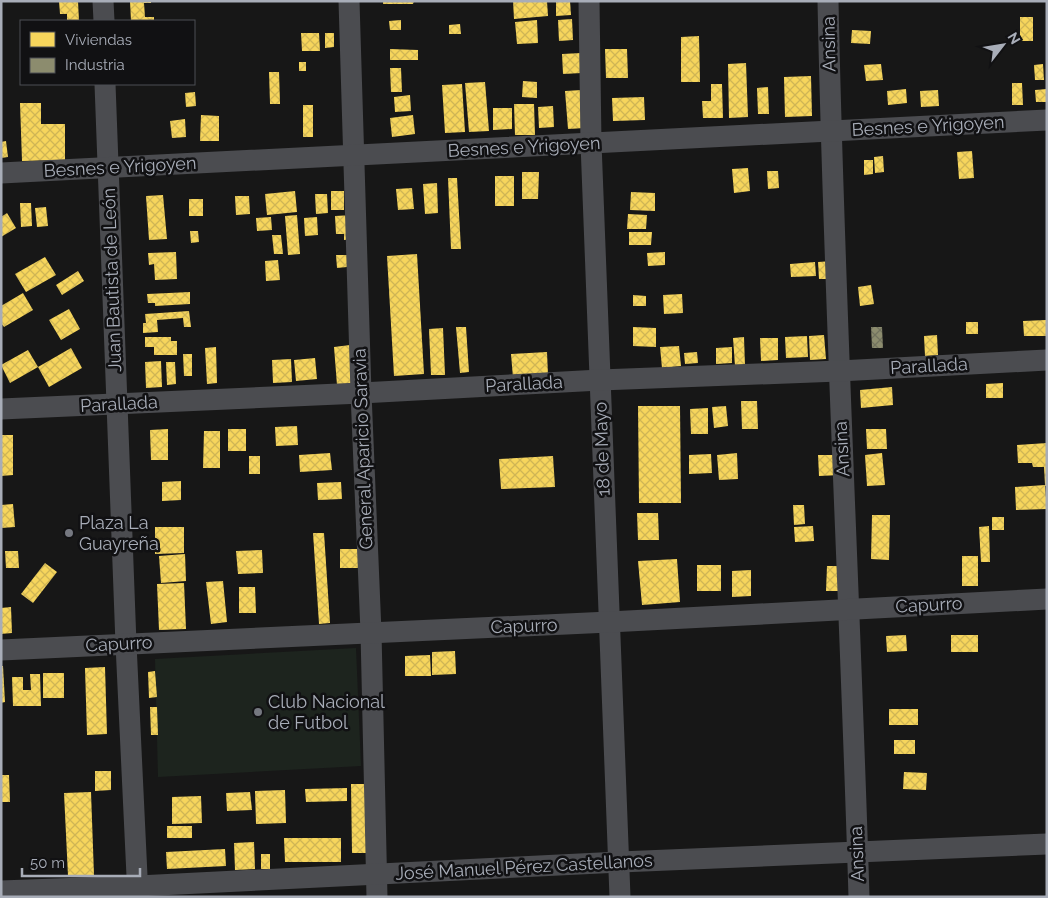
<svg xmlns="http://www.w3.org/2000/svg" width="1048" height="898" font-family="Raleway,sans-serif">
	<defs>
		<pattern id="homes-cross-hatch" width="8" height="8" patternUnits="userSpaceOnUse" patternTransform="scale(1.25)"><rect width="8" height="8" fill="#f6d55c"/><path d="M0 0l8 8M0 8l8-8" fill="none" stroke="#cfb555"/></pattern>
		<pattern id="industry-cross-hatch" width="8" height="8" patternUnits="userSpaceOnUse" patternTransform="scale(1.25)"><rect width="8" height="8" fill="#8c8c6e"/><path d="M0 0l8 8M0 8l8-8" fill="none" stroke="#71725e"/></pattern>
	</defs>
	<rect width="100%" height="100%" fill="#171717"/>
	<path fill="#1d241e" d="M356,648L361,766L158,777L155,659Z"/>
	<g fill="url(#homes-cross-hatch)">
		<path d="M59,1H78L79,21H67V14H60Z"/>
		<path d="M130,1H151V3H144L145,17H154V21H131Z"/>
		<path d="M383,1H414L413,4H383Z"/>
		<path d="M513,1H547L548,16L514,19Z"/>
		<path d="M556,1H570L571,15L556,16Z"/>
		<rect x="1020" y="17" width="13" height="24"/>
		<path d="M572,19L573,40L559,41L558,20Z"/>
		<path d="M401,20V30H390L389,21Z"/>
		<path d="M537,20L538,43L517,44L515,22Z"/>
		<path d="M460,24L461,34H449V25Z"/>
		<path d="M852,30L871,31L870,44L851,43Z"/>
		<path d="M301,33H319L320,51H302Z"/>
		<path d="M325,33H334V47L325,48Z"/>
		<path d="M699,36L700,82H681V37Z"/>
		<path d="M390,49L418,50V60H390Z"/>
		<path d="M605,49H627L628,78H606Z"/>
		<path d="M581,53L582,73L563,74L562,54Z"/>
		<rect x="299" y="62" width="7" height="9"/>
		<path d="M746,63L748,117L729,118L728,64Z"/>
		<path d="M881,64L883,80L866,81L864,65Z"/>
		<path d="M1043,64L1044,80H1035L1034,65Z"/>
		<path d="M390,68H401L402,92H391Z"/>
		<path d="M269,72H279L280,104H270Z"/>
		<path d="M811,76L812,116L785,117L784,77Z"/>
		<path d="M523,81L537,82V98L522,97Z"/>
		<path d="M485,82L489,131L469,132L465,83Z"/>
		<path d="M1012,83H1022L1023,105H1012Z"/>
		<path d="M462,84L465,132L445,133L442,85Z"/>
		<path d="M711,84H722L723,118H703L702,101H711Z"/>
		<path d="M768,87L769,114H758L757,88Z"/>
		<path d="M906,89L907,103L888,105L887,91Z"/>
		<path d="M1047,89V102H1036L1035,90Z"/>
		<path d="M582,90L585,128L568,129L565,91Z"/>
		<path d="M938,90L939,106L921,107L920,91Z"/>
		<path d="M195,92L196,106L186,107L185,93Z"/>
		<path d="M410,95L411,111L395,112L394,97Z"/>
		<path d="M644,97L645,120L613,121L612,98Z"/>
		<path d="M20,103H41V124H65V160L22,161Z"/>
		<path d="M514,104H534L535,135H515Z"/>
		<rect x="303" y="105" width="10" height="32"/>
		<path d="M553,106L554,127L539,128L538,107Z"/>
		<path d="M493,108H512V129L493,130Z"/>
		<path d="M201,115L219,116V141H200Z"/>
		<path d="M413,115L415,134L392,137L390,118Z"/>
		<path d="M185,119L186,137L172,138L170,121Z"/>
		<path d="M6,141L8,157L1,158V142Z"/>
		<path d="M972,151L974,178L959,179L957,152Z"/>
		<path d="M883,156L884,172L875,173L874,157Z"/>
		<path d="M864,160H873V174L864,175Z"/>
		<path d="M748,168L750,191L734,193L732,169Z"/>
		<path d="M767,171H778L779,188L768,189Z"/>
		<path d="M522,172H539L538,199H522Z"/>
		<rect x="495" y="176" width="19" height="30"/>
		<path d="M448,178H457L461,249H451Z"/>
		<path d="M437,183L438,213L425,214L423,184Z"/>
		<path d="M412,188L414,209L398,210L396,189Z"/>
		<path d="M295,191L297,212L267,215L265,194Z"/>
		<rect x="331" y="191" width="13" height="19"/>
		<path d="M631,192L655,193V211L630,210Z"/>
		<path d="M315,194H327L328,213L316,214Z"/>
		<path d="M163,195L167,239L149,240L146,196Z"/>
		<path d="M235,196H249L250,214L236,215Z"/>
		<rect x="189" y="199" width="14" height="17"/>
		<path d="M20,203H31L32,226L21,227Z"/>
		<path d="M46,207L48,226L37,227L35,208Z"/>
		<path d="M7,213L16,228L1,237V217Z"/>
		<path d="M628,214L647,215L646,229H627Z"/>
		<path d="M297,215L300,254L288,255L285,216Z"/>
		<path d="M353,215L354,239L344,240V234H336L335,216Z"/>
		<path d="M271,217L272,230L257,231L256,218Z"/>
		<path d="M317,217L318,235L305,236L304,218Z"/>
		<path d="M190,231H198L199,242L191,243Z"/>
		<path d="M629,232H652L651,245H629Z"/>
		<path d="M272,235H281L283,254H274Z"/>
		<path d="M176,252L177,279L155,280L154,264L149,265L148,253Z"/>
		<path d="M665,252V265L648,266L647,253Z"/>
		<path d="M417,254L424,374L394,376L387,256Z"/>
		<path d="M336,255H347V267L337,268Z"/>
		<path d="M45,257L56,275L26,292L15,274Z"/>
		<path d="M278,260L280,280L266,281L265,261Z"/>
		<path d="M833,261L834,279H819L818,262Z"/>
		<path d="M815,262L816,276L791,277L790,264Z"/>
		<path d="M78,271L84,281L62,295L56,285Z"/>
		<path d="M871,285L874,304L860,306L858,287Z"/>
		<path d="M190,292V304L155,306V303H148L147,294Z"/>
		<path d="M23,293L33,310L4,327L1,323V306Z"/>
		<path d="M682,294L683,313L664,314L663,295Z"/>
		<path d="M633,295L646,296V306H633Z"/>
		<path d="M69,309L80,329L61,340L49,320Z"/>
		<path d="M189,311L191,327H184L183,318L157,320L158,332L143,333V323H146L145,314Z"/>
		<path d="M1046,320L1047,336H1024L1023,321Z"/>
		<rect x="966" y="322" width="12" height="12"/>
		<path d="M456,327H466L469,372L460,373Z"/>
		<path d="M633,327L656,328V347L633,346Z"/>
		<path d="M443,328L445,375H431L429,329Z"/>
		<path d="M824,335L826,359L810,360L809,336Z"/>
		<path d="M937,335L938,355L925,356L924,336Z"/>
		<path d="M807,336L808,357L786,358L785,337Z"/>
		<path d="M145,337H171V341H177V355H154V347H145Z"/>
		<path d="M744,337L745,366H735L733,338Z"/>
		<path d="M760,338H778V360L761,361Z"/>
		<path d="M350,345L353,383L337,385L334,347Z"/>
		<path d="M679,346L681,366L662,368L660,347Z"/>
		<path d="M216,347L217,383L207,384L205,348Z"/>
		<path d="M732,347V363L716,364V348Z"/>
		<path d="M71,348L82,368L49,387L38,367Z"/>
		<path d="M28,350L38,367L10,383L1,365Z"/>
		<path d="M547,352L548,375L513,378L511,354Z"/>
		<path d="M697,352L698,363L685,364L684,353Z"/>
		<path d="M183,354H192V376H184Z"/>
		<path d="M315,358L317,379L296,381L294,360Z"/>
		<path d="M291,359L292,382L273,383L272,360Z"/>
		<path d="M161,361L162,387L146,388L145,362Z"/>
		<path d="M166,362H175L176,384L167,385Z"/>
		<path d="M1003,383V398H986V384Z"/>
		<path d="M892,387L893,405L861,408L860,390Z"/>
		<path d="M741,401H757L758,429H742Z"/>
		<path d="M638,406H680L681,503H639Z"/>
		<path d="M726,406L728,426L714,428L712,407Z"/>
		<path d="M708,408V434H691L690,409Z"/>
		<path d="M297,426L298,445L276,446L275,427Z"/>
		<path d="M168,429V460H151L150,430Z"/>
		<rect x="228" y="429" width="18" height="22"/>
		<path d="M866,429H886L887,449H867Z"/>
		<path d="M204,431H220V468H203Z"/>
		<path d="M1,435H13V475L1,476Z"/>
		<path d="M1047,443V486H1045L1047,509L1016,510L1015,487L1045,485L1044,467H1033L1032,463H1018L1017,445Z"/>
		<path d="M330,453L332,470L300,472L299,455Z"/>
		<path d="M737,453L738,479L719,480L717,455Z"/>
		<path d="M882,453L885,485L867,486L865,455Z"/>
		<path d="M711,454L712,473L689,474V455Z"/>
		<path d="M818,455H839L840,475L819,476Z"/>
		<rect x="249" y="456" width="11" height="18"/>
		<path d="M553,456L555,487L501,489L499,459Z"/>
		<path d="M181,481V500L162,501V482Z"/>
		<path d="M341,482L342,499L318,500L317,483Z"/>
		<path d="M13,504L15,527L1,528V505Z"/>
		<path d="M793,505H804L805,524L794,525Z"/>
		<path d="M637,513H658L659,540H638Z"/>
		<path d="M872,515H890L889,560L871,559Z"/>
		<rect x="992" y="517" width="12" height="13"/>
		<path d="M813,526L814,541L795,542L794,527Z"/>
		<path d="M989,526L990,562H981L979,527Z"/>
		<path d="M155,527H184V553L155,554Z"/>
		<path d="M313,533H324L330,623L319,624Z"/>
		<rect x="340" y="549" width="23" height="19"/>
		<path d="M262,550L263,573L238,574L236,551Z"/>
		<path d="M5,551H18L19,568H6Z"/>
		<path d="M185,554L186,581L161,583L159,556Z"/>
		<rect x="962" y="556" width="16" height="30"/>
		<path d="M677,559L680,602L642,605L638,561Z"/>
		<path d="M45,563L57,572L33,603L21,594Z"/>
		<rect x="697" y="565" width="24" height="26"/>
		<path d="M827,566H842L841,591H826Z"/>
		<path d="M751,570V596L732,597V571Z"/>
		<path d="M223,581L227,622L211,624L206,582Z"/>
		<path d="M184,583L186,629L159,630L157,584Z"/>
		<path d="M239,587H255L256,613H239Z"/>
		<path d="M11,607L12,633L1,634V608Z"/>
		<path d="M906,635L907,651L887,652L886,636Z"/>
		<rect x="951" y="635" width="27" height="17"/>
		<path d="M455,651L456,674L432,675V652Z"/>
		<path d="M430,655L431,676H405V656Z"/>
		<path d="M1,666H3L5,702L1,703Z"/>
		<path d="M105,667L107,734L87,735L85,668Z"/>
		<path d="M155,671L157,697L149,698L148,672Z"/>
		<rect x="43" y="673" width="21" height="25"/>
		<path d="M30,674H40L41,706H13L12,677H23V690H31Z"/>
		<path d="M150,707H157L158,735H151Z"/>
		<rect x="889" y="709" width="29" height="16"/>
		<rect x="894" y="740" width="21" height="14"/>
		<path d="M95,771H111V790L95,791Z"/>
		<path d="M904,772L927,773L926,790L903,789Z"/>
		<path d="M1,775H9L10,802H1Z"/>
		<path d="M351,784H369L370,853H352Z"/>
		<path d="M347,788V801L306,802L305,789Z"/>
		<path d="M285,790L286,823L256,824L255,791Z"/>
		<path d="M91,792L94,875L68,876L64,793Z"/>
		<path d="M250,792L252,810L227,811L226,793Z"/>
		<path d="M201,796L202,823L172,824V797Z"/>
		<rect x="167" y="826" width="25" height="12"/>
		<path d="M284,838H341V862H285Z"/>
		<path d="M254,842L255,869L235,870L234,843Z"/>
		<path d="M225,849L226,866L167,869L166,852Z"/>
		<rect x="261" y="854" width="9" height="15"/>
	</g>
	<path fill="url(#industry-cross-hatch)" d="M871,327H882L883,348H872Z"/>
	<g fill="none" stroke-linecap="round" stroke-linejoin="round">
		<g stroke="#4b4c50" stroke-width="21">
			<path d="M103,1L104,21"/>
			<path d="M349,1L361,393L371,632L377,897"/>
			<path d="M589,1L591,143L620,897"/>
			<path d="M828,1C834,300 850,598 859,897"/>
			<path d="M105,84L126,644L138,897"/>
			<path d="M1,173L1047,120"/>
			<path d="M1,409L361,393L600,380L839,371L1047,360"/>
			<path d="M1,650L609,622L1047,599"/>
			<path d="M1,891L138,886L620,862L1047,844"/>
		</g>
	</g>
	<g fill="#757880" stroke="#111113" stroke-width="2">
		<circle cx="69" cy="533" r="5"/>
		<circle cx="258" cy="712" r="5"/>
	</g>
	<g text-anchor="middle" stroke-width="5" stroke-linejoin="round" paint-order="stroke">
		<g font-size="18" fill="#a8adb8" stroke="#111113">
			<text transform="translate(829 44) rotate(-91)" y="6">Ansina</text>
			<text transform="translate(928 126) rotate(-3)" y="6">Besnes e Yrigoyen</text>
			<text transform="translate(524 147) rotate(-3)" y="6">Besnes e Yrigoyen</text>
			<text transform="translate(120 167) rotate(-3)" y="6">Besnes e Yrigoyen</text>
			<text transform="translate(112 280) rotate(-92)" y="6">Juan Bautista de León</text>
			<text transform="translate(929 366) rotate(-3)" y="6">Parallada</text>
			<text transform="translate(524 384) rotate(-3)" y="6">Parallada</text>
			<text transform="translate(119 404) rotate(-3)" y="6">Parallada</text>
			<text transform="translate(363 449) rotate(-92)" y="6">General Aparicio Saravia</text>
			<text transform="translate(602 449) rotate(-92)" y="6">18 de Mayo</text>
			<text transform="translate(842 449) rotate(-93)" y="6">Ansina</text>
			<text transform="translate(929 605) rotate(-3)" y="6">Capurro</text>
			<text transform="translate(524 626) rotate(-2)" y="6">Capurro</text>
			<text transform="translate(119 644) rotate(-3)" y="6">Capurro</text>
			<text transform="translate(857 854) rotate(-92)" y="6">Ansina</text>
			<text transform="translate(524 867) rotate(-3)" y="6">José Manuel Pérez Castellanos</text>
		</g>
		<g font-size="18" fill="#a8adb8" stroke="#111113" text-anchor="start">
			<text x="79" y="529">Plaza La<tspan x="79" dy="21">Guayreña</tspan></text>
			<text x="268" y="708">Club Nacional<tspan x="268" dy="21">de Futbol</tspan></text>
		</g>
	</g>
	<rect width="1048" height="898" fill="none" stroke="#a8adb8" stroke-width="5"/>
	<rect x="20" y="20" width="175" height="65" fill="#111113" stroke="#4d4f55"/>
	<rect x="30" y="32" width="25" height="15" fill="#f6d55c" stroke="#4d4f55"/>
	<text x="65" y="45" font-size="15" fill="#a8adb8">Viviendas</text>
	<rect x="30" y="58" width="25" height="15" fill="#8c8c6e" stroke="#4d4f55"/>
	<text x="65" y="70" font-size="15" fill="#a8adb8">Industria</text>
	<g transform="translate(1003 45) rotate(59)" stroke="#111113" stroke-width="4" paint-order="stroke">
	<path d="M0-4L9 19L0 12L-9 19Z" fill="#a8adb8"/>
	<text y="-8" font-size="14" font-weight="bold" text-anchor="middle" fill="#a8adb8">N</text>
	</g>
	<path d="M22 868v8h118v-8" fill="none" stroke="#a8adb8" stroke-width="2.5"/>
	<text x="30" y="868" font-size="15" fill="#a8adb8" stroke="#111113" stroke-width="4" paint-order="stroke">50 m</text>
</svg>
